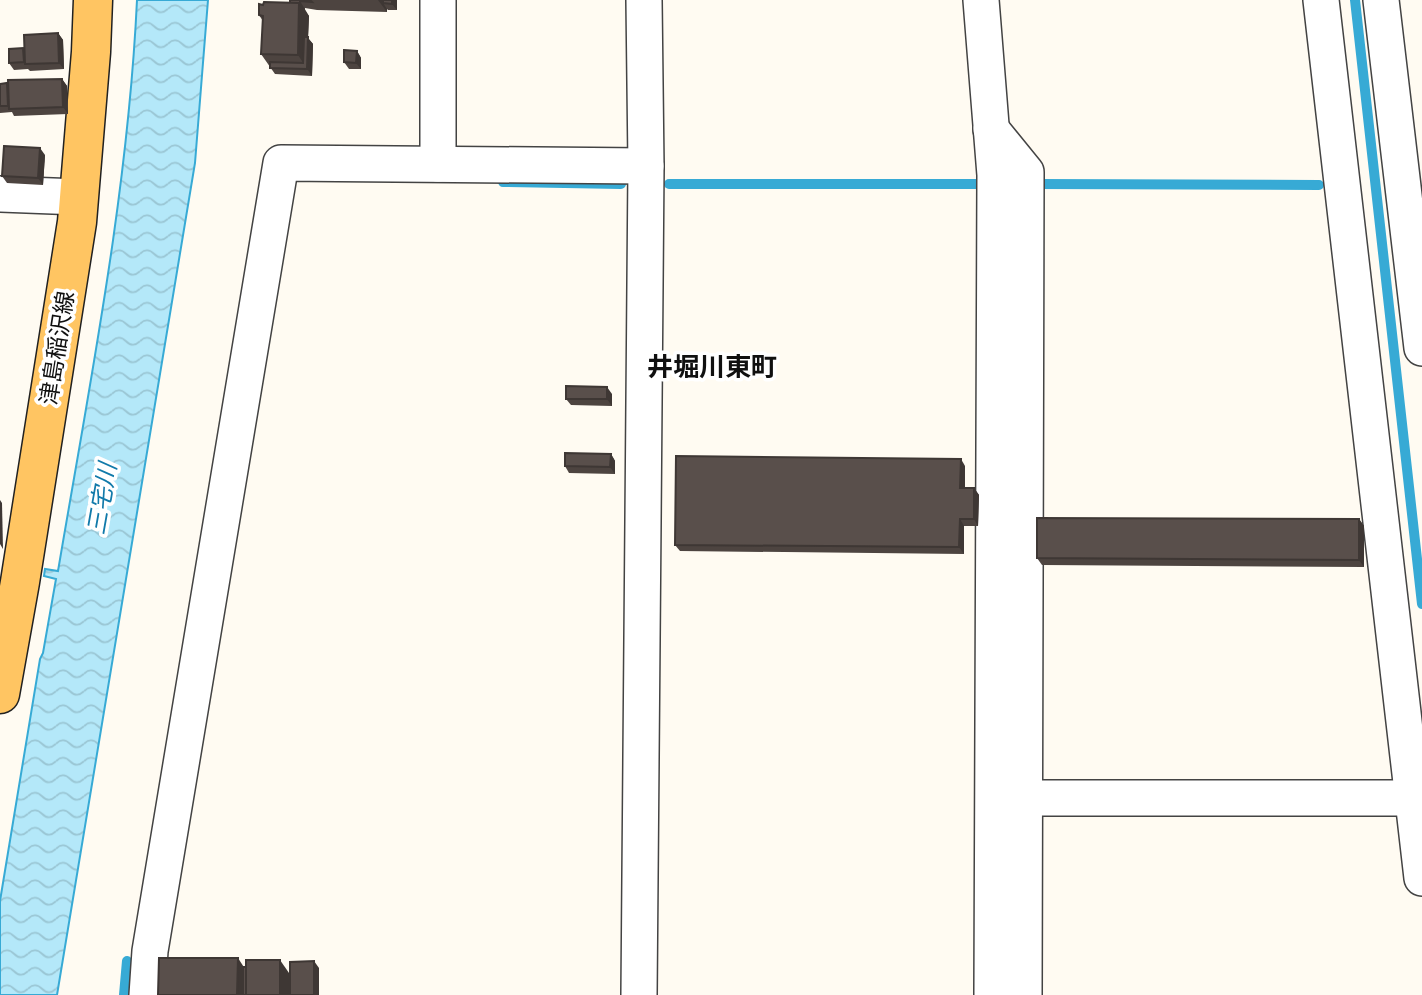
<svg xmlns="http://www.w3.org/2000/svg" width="1422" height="995" font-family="'Zilla Slab','Noto Sans JP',serif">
	<defs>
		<pattern id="water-waves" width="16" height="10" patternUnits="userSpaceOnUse" patternTransform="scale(1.75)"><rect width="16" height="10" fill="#b4e8f9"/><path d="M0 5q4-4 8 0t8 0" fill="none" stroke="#9ac6d4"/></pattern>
	</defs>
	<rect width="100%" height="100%" fill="#fffbf2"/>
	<path fill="url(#water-waves)" stroke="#37aad5" stroke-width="2" d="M137,0H208L195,163L57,995H0V901L40,659L43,653L56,579L44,576L45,569L58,571C90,382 128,192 137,0Z"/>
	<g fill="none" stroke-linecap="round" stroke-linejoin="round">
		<g stroke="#37aad5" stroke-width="10">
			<path d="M1355,0L1422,604"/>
			<path d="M503,182L621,184"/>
			<path d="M669,184H981"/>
			<path d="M1038,184L1319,185"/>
			<path d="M124,995L127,961"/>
		</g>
		<g stroke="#434343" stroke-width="38">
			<g id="minor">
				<path d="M981,0L995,175L992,995"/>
				<path d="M1321,0L1422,878"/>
				<path d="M1381,0L1422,348"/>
				<path d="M991,129L1026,172L1024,995"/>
				<path d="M438,164V0"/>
				<path d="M0,194L79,197"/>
				<path d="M1026,798H1413"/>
				<path d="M147,995L150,951L281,163L646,166"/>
				<path d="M639,995L646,166L644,0"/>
			</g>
		</g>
		<g stroke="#212121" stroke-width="41">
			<path id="major" d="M0,694L20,582L77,222L91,52L93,0"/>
		</g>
		<use href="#minor" stroke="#fff" stroke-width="35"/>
		<use href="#major" stroke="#ffc562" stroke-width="38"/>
	</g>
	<g fill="#4d4440">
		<path d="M290,0H397V10H388L387,9V12L317,10L305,8V11L309,16L308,38L313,44L312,76L275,74L261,54L263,21L259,15L263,5L290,3Z"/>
		<path d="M58,33L63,40L64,69L30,71L28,69L14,70L9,63L23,48L25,51Z"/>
		<path d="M357,51L361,58V69H349L344,62Z"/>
		<path d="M62,79L67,86L68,114L14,116L12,112L0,113V84L7,83L9,86Z"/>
		<path d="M45,155L43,185L7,183L2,176Z"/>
		<path d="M612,394V406L571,405L566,399Z"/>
		<path d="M611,454L615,461V474L569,473L565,466Z"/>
		<path d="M965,466V488H974L979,495L978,526H964V554L680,551L675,545Z"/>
		<path d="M1359,519L1364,526V567L1042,565L1037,558Z"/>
	</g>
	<g fill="#3e3734">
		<path d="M378,0H387L383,3L387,9V12Z"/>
		<path d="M392,0H397V10L392,4Z"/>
		<path d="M300,1L309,16L308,38L313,44L312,76L298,55Z"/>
		<path d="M58,33L63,40L64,69L59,63Z"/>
		<path d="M357,51L361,58V69L356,63Z"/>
		<path d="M62,79L67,86L68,114L63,107Z"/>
		<path d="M40,148L45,155L43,185L38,178Z"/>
		<path d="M607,387L612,394V406L607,399Z"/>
		<path d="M611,454L615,461V474L610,467Z"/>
		<path d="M961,459L965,466V495L960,488Z"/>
		<path d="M974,488L979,495L978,526L974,519Z"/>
		<path d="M0,500L2,503L3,549L0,544Z"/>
		<path d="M960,519L964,526V554L959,547Z"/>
		<path d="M1359,519L1364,526V567L1359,560Z"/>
		<path d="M238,958L247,972V995H237Z"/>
		<path d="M280,960L289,973V995H280Z"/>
		<path d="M314,961L319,968V995H314Z"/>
	</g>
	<g fill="#594f4b" stroke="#3e3734" stroke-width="2">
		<path d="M290,0H310L312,2L300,1V4L299,3H290Z"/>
		<path d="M383,0H392V4L383,3Z"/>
		<path d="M264,2L299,3L298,55L261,54L263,16L259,15V4L263,5Z"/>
		<path d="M58,33L59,63L25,64L24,35Z"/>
		<path d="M304,37H308L307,69L270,68V62L303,63Z"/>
		<path d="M23,48L24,62L9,63V49Z"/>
		<path d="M344,50L357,51L356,63L344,62Z"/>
		<path d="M62,79L63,107L9,109L8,80Z"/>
		<path d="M7,83L8,106H0V84Z"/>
		<path d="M4,146L40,148L38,178L2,176Z"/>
		<path d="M566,386L607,387V399H566Z"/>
		<path d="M565,453L611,454L610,467L565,466Z"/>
		<path d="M676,456L961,459L960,488H974V519H960L959,547L675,545Z"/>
		<path d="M1037,518L1359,519V560L1037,558Z"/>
		<path d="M159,958H238L237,995H158Z"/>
		<rect x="246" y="960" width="34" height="35"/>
		<path d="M314,961V995H290V962Z"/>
		<rect x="243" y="967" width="3" height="28"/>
	</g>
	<g text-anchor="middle" stroke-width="7" stroke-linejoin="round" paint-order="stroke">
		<g font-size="23" fill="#101010" stroke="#fff">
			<text transform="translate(57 348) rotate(-81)" y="8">津島稲沢線</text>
		</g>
		<g font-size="24" font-style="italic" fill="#117aaa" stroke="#fff">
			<text transform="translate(102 499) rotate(-80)" y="8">三宅川</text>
		</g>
		<g font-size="26" font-weight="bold" fill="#101010" stroke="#fff">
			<text x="712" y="376">井堀川東町</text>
		</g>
	</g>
</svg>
